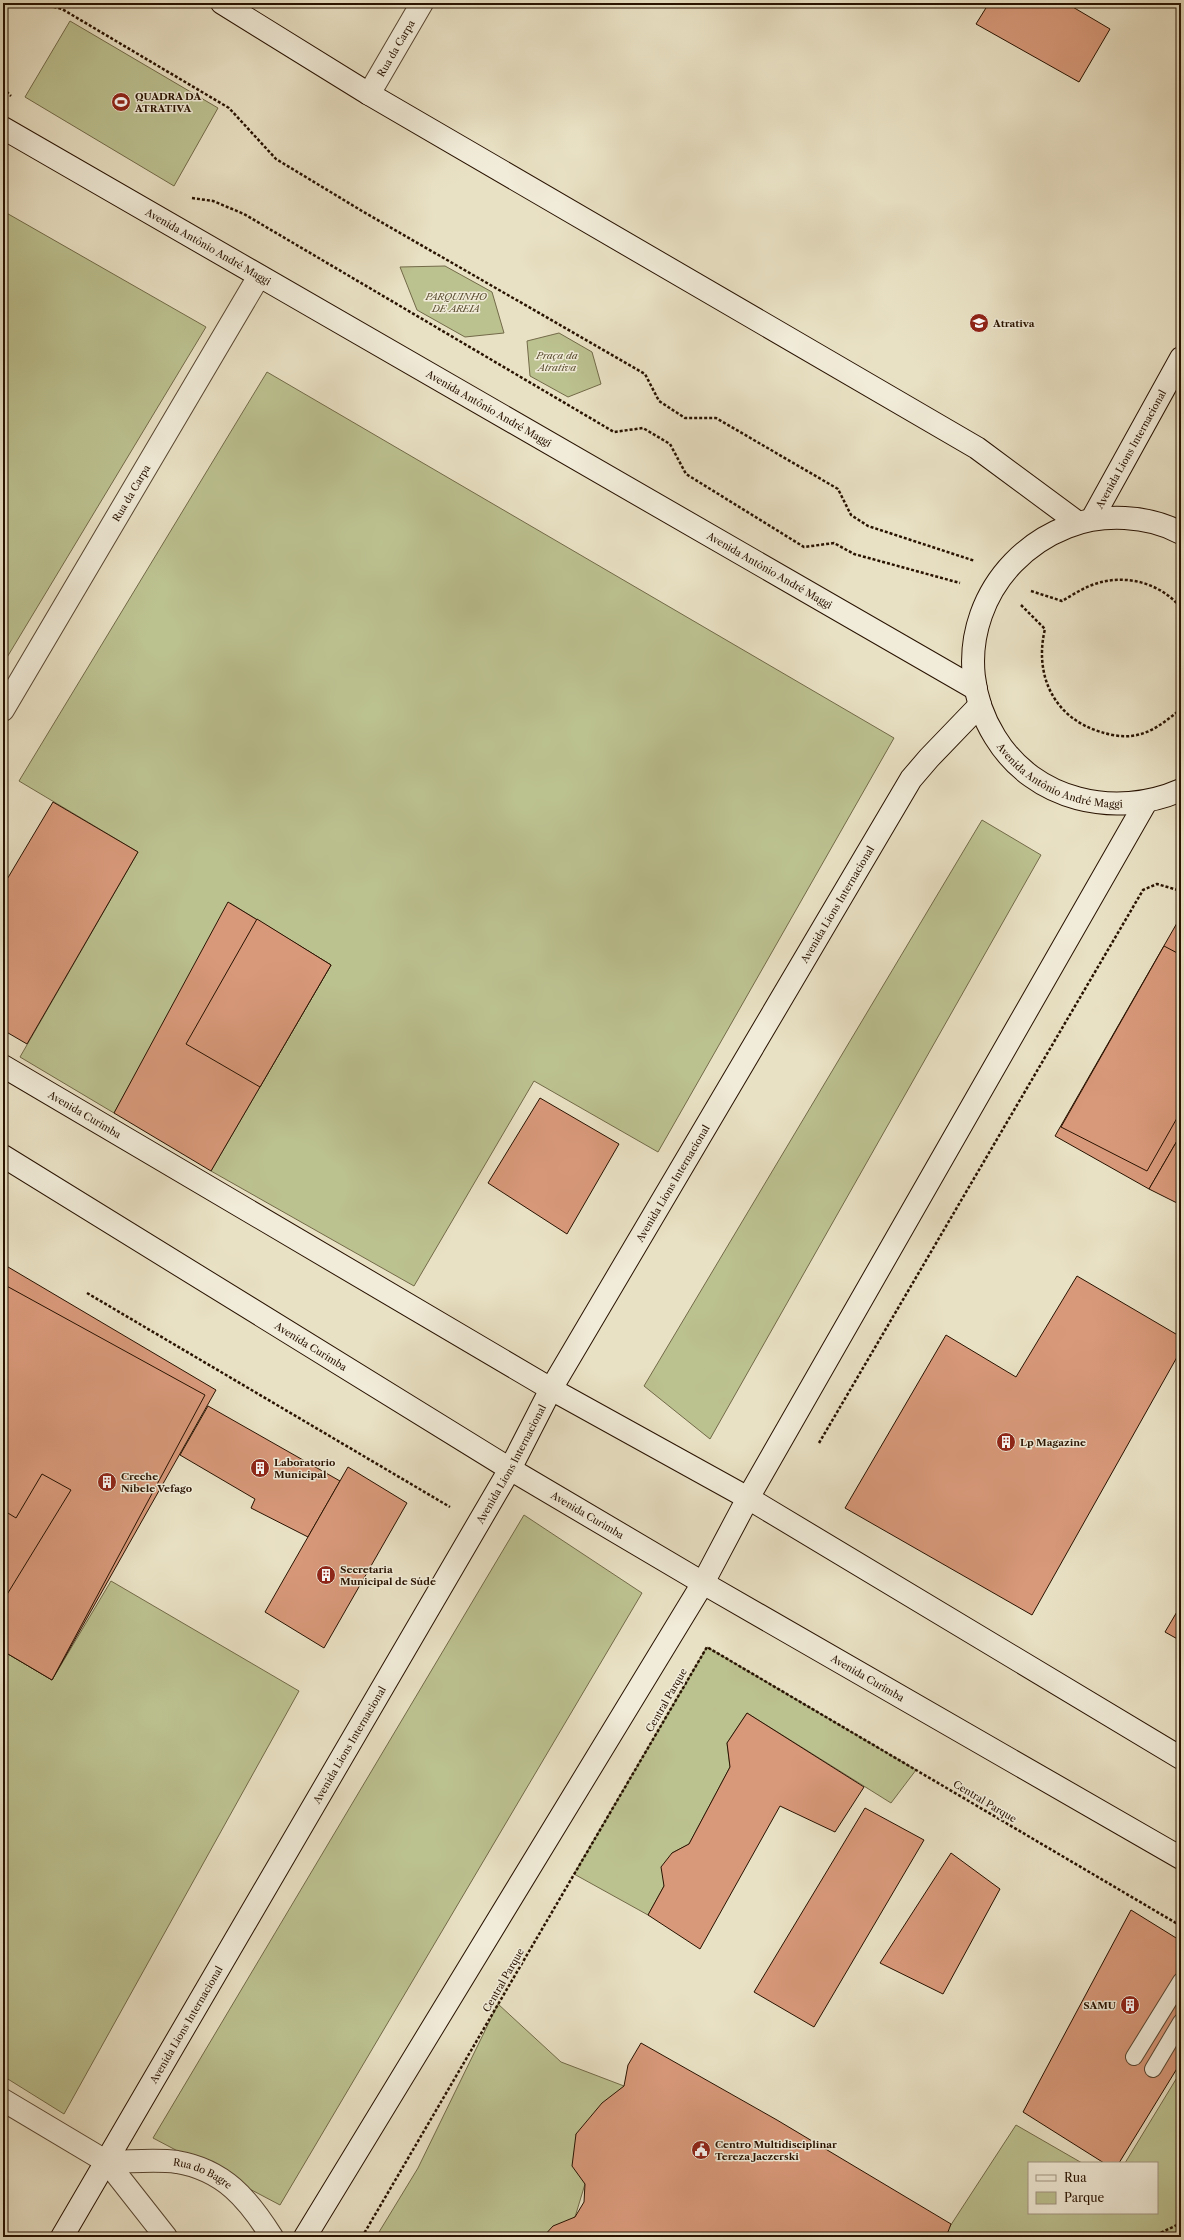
<svg xmlns="http://www.w3.org/2000/svg" width="1184" height="2240" font-family="'Libre Caslon Text',serif">
	<rect width="100%" height="100%" fill="#e9e1c4"/>
	<filter id="stains"><feTurbulence type="fractalNoise" baseFrequency=".005" numOctaves="4"/><feColorMatrix values="0 0 0 0 .2 0 0 0 0 .09 0 0 0 0 .02 0 0 0 .5 -.17"/></filter>
	<radialGradient id="worn" r=".72"><stop offset=".6" stop-color="#630" stop-opacity="0"/><stop offset="1" stop-color="#630" stop-opacity=".3"/></radialGradient>
	<g fill="#bcc190" stroke="#726a48">
		<path d="M70,21L218,108L174,186L25,97Z"/>
		<path d="M3,211L206,327L3,664Z"/>
		<path d="M445,266L492,292L504,333L465,337L417,310L400,267Z"/>
		<path d="M559,333L592,352L601,384L568,397L530,376L527,341Z"/>
		<path d="M267,372L894,738L658,1152L534,1081L414,1286L211,1171L331,965L230,903L114,1113L20,1057L138,852L19,781Z"/>
		<path d="M982,820L1041,855L710,1439L644,1386Z"/>
		<path d="M524,1515L642,1593L280,2205L153,2138Z"/>
		<path d="M111,1581L299,1691L64,2114L3,2076V1651L52,1680Z"/>
		<path d="M707,1647L916,1770L891,1803L747,1713L727,1743L730,1767L689,1844L672,1853L664,1886L648,1915L574,1874Z"/>
		<path d="M498,2004L561,2062L624,2086L576,2134L585,2184L575,2217L548,2237H376L418,2168Z"/>
		<path d="M1181,2071V2237H943L1016,2125L1082,2163H1029V2213H1157V2163H1125Z"/>
	</g>
	<g fill="#d8997a" stroke="#281200">
		<path d="M989,3H1066L1110,29L1079,82L976,24Z"/>
		<path d="M53,802L138,852L27,1044L3,1030V886Z"/>
		<path d="M228,902L331,965L211,1171L114,1113Z"/>
		<path d="M257,919L331,965L260,1087L186,1044Z"/>
		<path d="M1177,923L1181,926V1134L1149,1189L1055,1136Z"/>
		<path d="M1164,946L1181,955V1111L1147,1171L1061,1127Z"/>
		<path d="M540,1098L619,1144L567,1234L488,1183Z"/>
		<path d="M1181,1134V1205L1149,1189Z"/>
		<path d="M3,1264L216,1390L52,1680L3,1651Z"/>
		<path d="M1077,1276L1181,1337V1350L1032,1615L845,1508L946,1335L1016,1377Z"/>
		<path d="M3,1284L205,1395L52,1680L3,1651V1601L71,1490L42,1474L16,1518L3,1510Z"/>
		<path d="M208,1406L340,1481L308,1537L251,1508L255,1499L180,1455Z"/>
		<path d="M348,1467L407,1503L324,1648L265,1612Z"/>
		<path d="M1181,1605V1641L1165,1632Z"/>
		<path d="M747,1713L864,1787L835,1832L780,1806L700,1949L648,1915L664,1886L661,1867L672,1853L689,1844L730,1767L727,1743Z"/>
		<path d="M865,1808L924,1840L814,2027L754,1992Z"/>
		<path d="M951,1853L1000,1889L943,1994L880,1963Z"/>
		<path d="M1131,1910L1181,1941V2062L1119,2163H1104L1023,2112Z"/>
		<path d="M641,2043L777,2120L951,2224L946,2237H543L553,2226L575,2217L584,2202L585,2184L572,2166L576,2134L602,2103L624,2086L628,2065Z"/>
	</g>
	<g fill="none" stroke-linecap="round" stroke-linejoin="round">
		<g stroke="#584631" stroke-width="18">
			<g id="lane">
				<path d="M1134,2057L1181,1981"/>
				<path d="M1153,2069L1181,2022"/>
			</g>
		</g>
		<g stroke="#584631" stroke-width="24">
			<g id="street">
				<path id="s1" d="M369,94L422,3"/>
				<path id="s2" d="M3,710L259,276"/>
				<path d="M3,2100L107,2162L166,2237"/>
				<path id="s3" d="M107,2162C130,2162 155,2159 177,2162C224,2170 248,2199 272,2237"/>
			</g>
		</g>
		<g stroke="#281200" stroke-width="24">
			<g id="secondary">
				<path d="M222,3L369,94L977,448L1077,522"/>
				<path id="s4" d="M3,128L976,689"/>
				<path id="s5" d="M1092,519L1181,358"/>
				<path id="s6" d="M1181,533C1148,515 1102,513 1067,527C983,560 946,658 995,737C1034,801 1115,819 1181,790"/>
				<path id="s7" d="M3,1066L551,1389L748,1498L1181,1758"/>
				<path id="s8" d="M3,1156L510,1469L703,1583L1181,1858"/>
				<path id="s9" d="M62,2237L510,1469L551,1389L911,779L929,758L980,705"/>
				<path d="M305,2237L703,1583L748,1498L1146,802"/>
			</g>
		</g>
		<g stroke="#281200" stroke-width="2.5" stroke-dasharray="3 2" stroke-linecap="butt">
			<path d="M39,3L62,9L229,108L276,159L362,211L645,374L659,401L685,418H716L838,489L851,515L868,526L975,561"/>
			<path d="M3,88L11,96"/>
			<path d="M192,198L213,201L244,214L614,432L643,428L670,444L686,474L804,547L834,543L854,554L960,583"/>
			<path d="M1031,591L1062,601C1071,596 1081,589 1092,585C1123,573 1160,582 1181,608"/>
			<path d="M1021,605L1045,629C1034,674 1053,718 1101,732C1110,735 1121,737 1131,736C1151,734 1166,721 1181,709"/>
			<path d="M87,1293L450,1507"/>
			<path d="M819,1443L1143,890L1157,884L1181,891"/>
			<path d="M362,2237L707,1647L1181,1926"/>
			<path d="M1152,2237L1181,2223"/>
		</g>
		<use href="#lane" stroke="#f1ecd9" stroke-width="16"/>
		<use href="#street" stroke="#f1ecd9" stroke-width="22"/>
		<use href="#secondary" stroke="#f1ecd9" stroke-width="22"/>
	</g>
	<defs>
		<g id="stadium-disc" transform="scale(1)"><circle r="9.5" fill="#8f2418" stroke="#f1ecd9"/><path d="M0-5a6.5 5 0 1 0 0 10a6.5 5 0 1 0 0-10ZM-3.5-1.8h7v3.6h-7Z" fill="#fff"/></g>
		<g id="school-disc" transform="scale(1)"><circle r="9.5" fill="#8f2418" stroke="#f1ecd9"/><path d="M0-5L7-2L0 1L-7-2ZM-4 1L0 2.5L4 1V4Q0 6-4 4Z" fill="#fff"/></g>
		<g id="building-disc" transform="scale(1)"><circle r="9.5" fill="#8f2418" stroke="#f1ecd9"/><path d="M-4-6H4V6H1V3H-1V6H-4ZM-2.5-4.3h1.7v1.8h-1.7ZM.8-4.3h1.7v1.8H.8ZM-2.5-1h1.7V.8h-1.7ZM.8-1h1.7V.8H.8Z" fill="#fff"/></g>
		<g id="civic-disc" transform="scale(1)"><circle r="9.5" fill="#8f2418" stroke="#f1ecd9"/><path d="M-.6-6.5H3V-4.5H.6V-3L4-1V1h2V6H-6V1h2V-1L-.6-3ZM-1.2 2.5V6h2.4V2.5Z" fill="#fff"/></g>
	</defs>
	<g fill-rule="evenodd">
		<use href="#stadium-disc" x="121" y="102"/>
		<use href="#school-disc" x="979" y="323"/>
		<use href="#building-disc" x="1006" y="1442"/>
		<use href="#building-disc" x="260" y="1468"/>
		<use href="#building-disc" x="107" y="1482"/>
		<use href="#building-disc" x="326" y="1575"/>
		<use href="#building-disc" x="1130" y="2005"/>
		<use href="#civic-disc" x="701" y="2150"/>
	</g>
	<g text-anchor="middle" stroke-width="3" stroke-linejoin="round" paint-order="stroke">
		<g font-size="10" fill="#281200" stroke="#f1ecd9">
			<text dy="4" stroke="none"><textPath href="#s1" startOffset="53">Rua da Carpa</textPath></text>
			<text dy="4" stroke="none"><textPath href="#s4" startOffset="237">Avenida Antônio André Maggi</textPath></text>
			<text dy="4" stroke="none"><textPath href="#s4" startOffset="561">Avenida Antônio André Maggi</textPath></text>
			<text dy="4" stroke="none"><textPath href="#s5" startOffset="80">Avenida Lions Internacional</textPath></text>
			<text dy="4" stroke="none"><textPath href="#s2" startOffset="252">Rua da Carpa</textPath></text>
			<text dy="4" stroke="none"><textPath href="#s4" startOffset="885">Avenida Antônio André Maggi</textPath></text>
			<text dy="4" stroke="none"><textPath href="#s6" startOffset="451">Avenida Antônio André Maggi</textPath></text>
			<text dy="4" stroke="none"><textPath href="#s9" startOffset="1542">Avenida Lions Internacional</textPath></text>
			<text dy="4" stroke="none"><textPath href="#s7" startOffset="95">Avenida Curimba</textPath></text>
			<text dy="4" stroke="none"><textPath href="#s9" startOffset="1218">Avenida Lions Internacional</textPath></text>
			<text dy="4" stroke="none"><textPath href="#s8" startOffset="362">Avenida Curimba</textPath></text>
			<text dy="4" stroke="none"><textPath href="#s9" startOffset="894">Avenida Lions Internacional</textPath></text>
			<text dy="4" stroke="none"><textPath href="#s8" startOffset="686">Avenida Curimba</textPath></text>
			<text dy="4" stroke="none"><textPath href="#s8" startOffset="1010">Avenida Curimba</textPath></text>
			<text transform="translate(666 1700) rotate(-60)" y="4">Central Parque</text>
			<text dy="4" stroke="none"><textPath href="#s9" startOffset="570">Avenida Lions Internacional</textPath></text>
			<text transform="translate(985 1801) rotate(31)" y="4">Central Parque</text>
			<text transform="translate(503 1980) rotate(-60)" y="4">Central Parque</text>
			<text dy="4" stroke="none"><textPath href="#s9" startOffset="246">Avenida Lions Internacional</textPath></text>
			<text dy="4" stroke="none"><textPath href="#s3" startOffset="98">Rua do Bagre</textPath></text>
		</g>
		<g font-size="10" font-weight="bold" fill="#281200" stroke="#f1ecd9" text-anchor="start">
			<text x="135" y="100">QUADRA DA<tspan x="135" dy="12">ATRATIVA</tspan></text>
			<text x="993" y="327">Atrativa</text>
			<text x="1020" y="1446">Lp Magazine</text>
			<text x="274" y="1466">Laboratorio<tspan x="274" dy="12">Municipal</tspan></text>
			<text x="121" y="1480">Creche<tspan x="121" dy="12">Nibele Vefago</tspan></text>
			<text x="340" y="1573">Secretaria<tspan x="340" dy="12">Municipal de Súde</tspan></text>
			<text x="1116" y="2009" text-anchor="end">SAMU</text>
			<text x="715" y="2148">Centro Multidisciplinar<tspan x="715" dy="12">Tereza Jaczerski</tspan></text>
		</g>
		<g font-size="10" font-style="italic" fill="#5c4f32" stroke="#f1ecd9">
			<text x="456" y="300">PARQUINHO<tspan x="456" dy="12">DE AREIA</tspan></text>
			<text x="557" y="359">Praça da<tspan x="557" dy="12">Atrativa</tspan></text>
		</g>
	</g>
	<rect width="1184" height="2240" fill="none" stroke="#e9e1c4" stroke-width="16"/>
	<rect x="4" y="4" width="1176" height="2232" fill="none" stroke="#281200" stroke-width="2"/>
	<rect x="8" y="8" width="1168" height="2224" fill="none" stroke="#281200"/>
	<rect x="1028" y="2162" width="130" height="52" fill="#f1ecd9" stroke="#a19582"/>
	<rect x="1036" y="2175" width="20" height="6" fill="#f1ecd9" stroke="#a19582"/>
	<text x="1064" y="2182" font-size="12" fill="#281200">Rua</text>
	<rect x="1036" y="2192" width="20" height="12" fill="#bcc190" stroke="#a19582"/>
	<text x="1064" y="2202" font-size="12" fill="#281200">Parque</text>
	<rect width="100%" height="100%" filter="url(#stains)"/>
	<rect width="100%" height="100%" fill="url(#worn)"/>
</svg>
